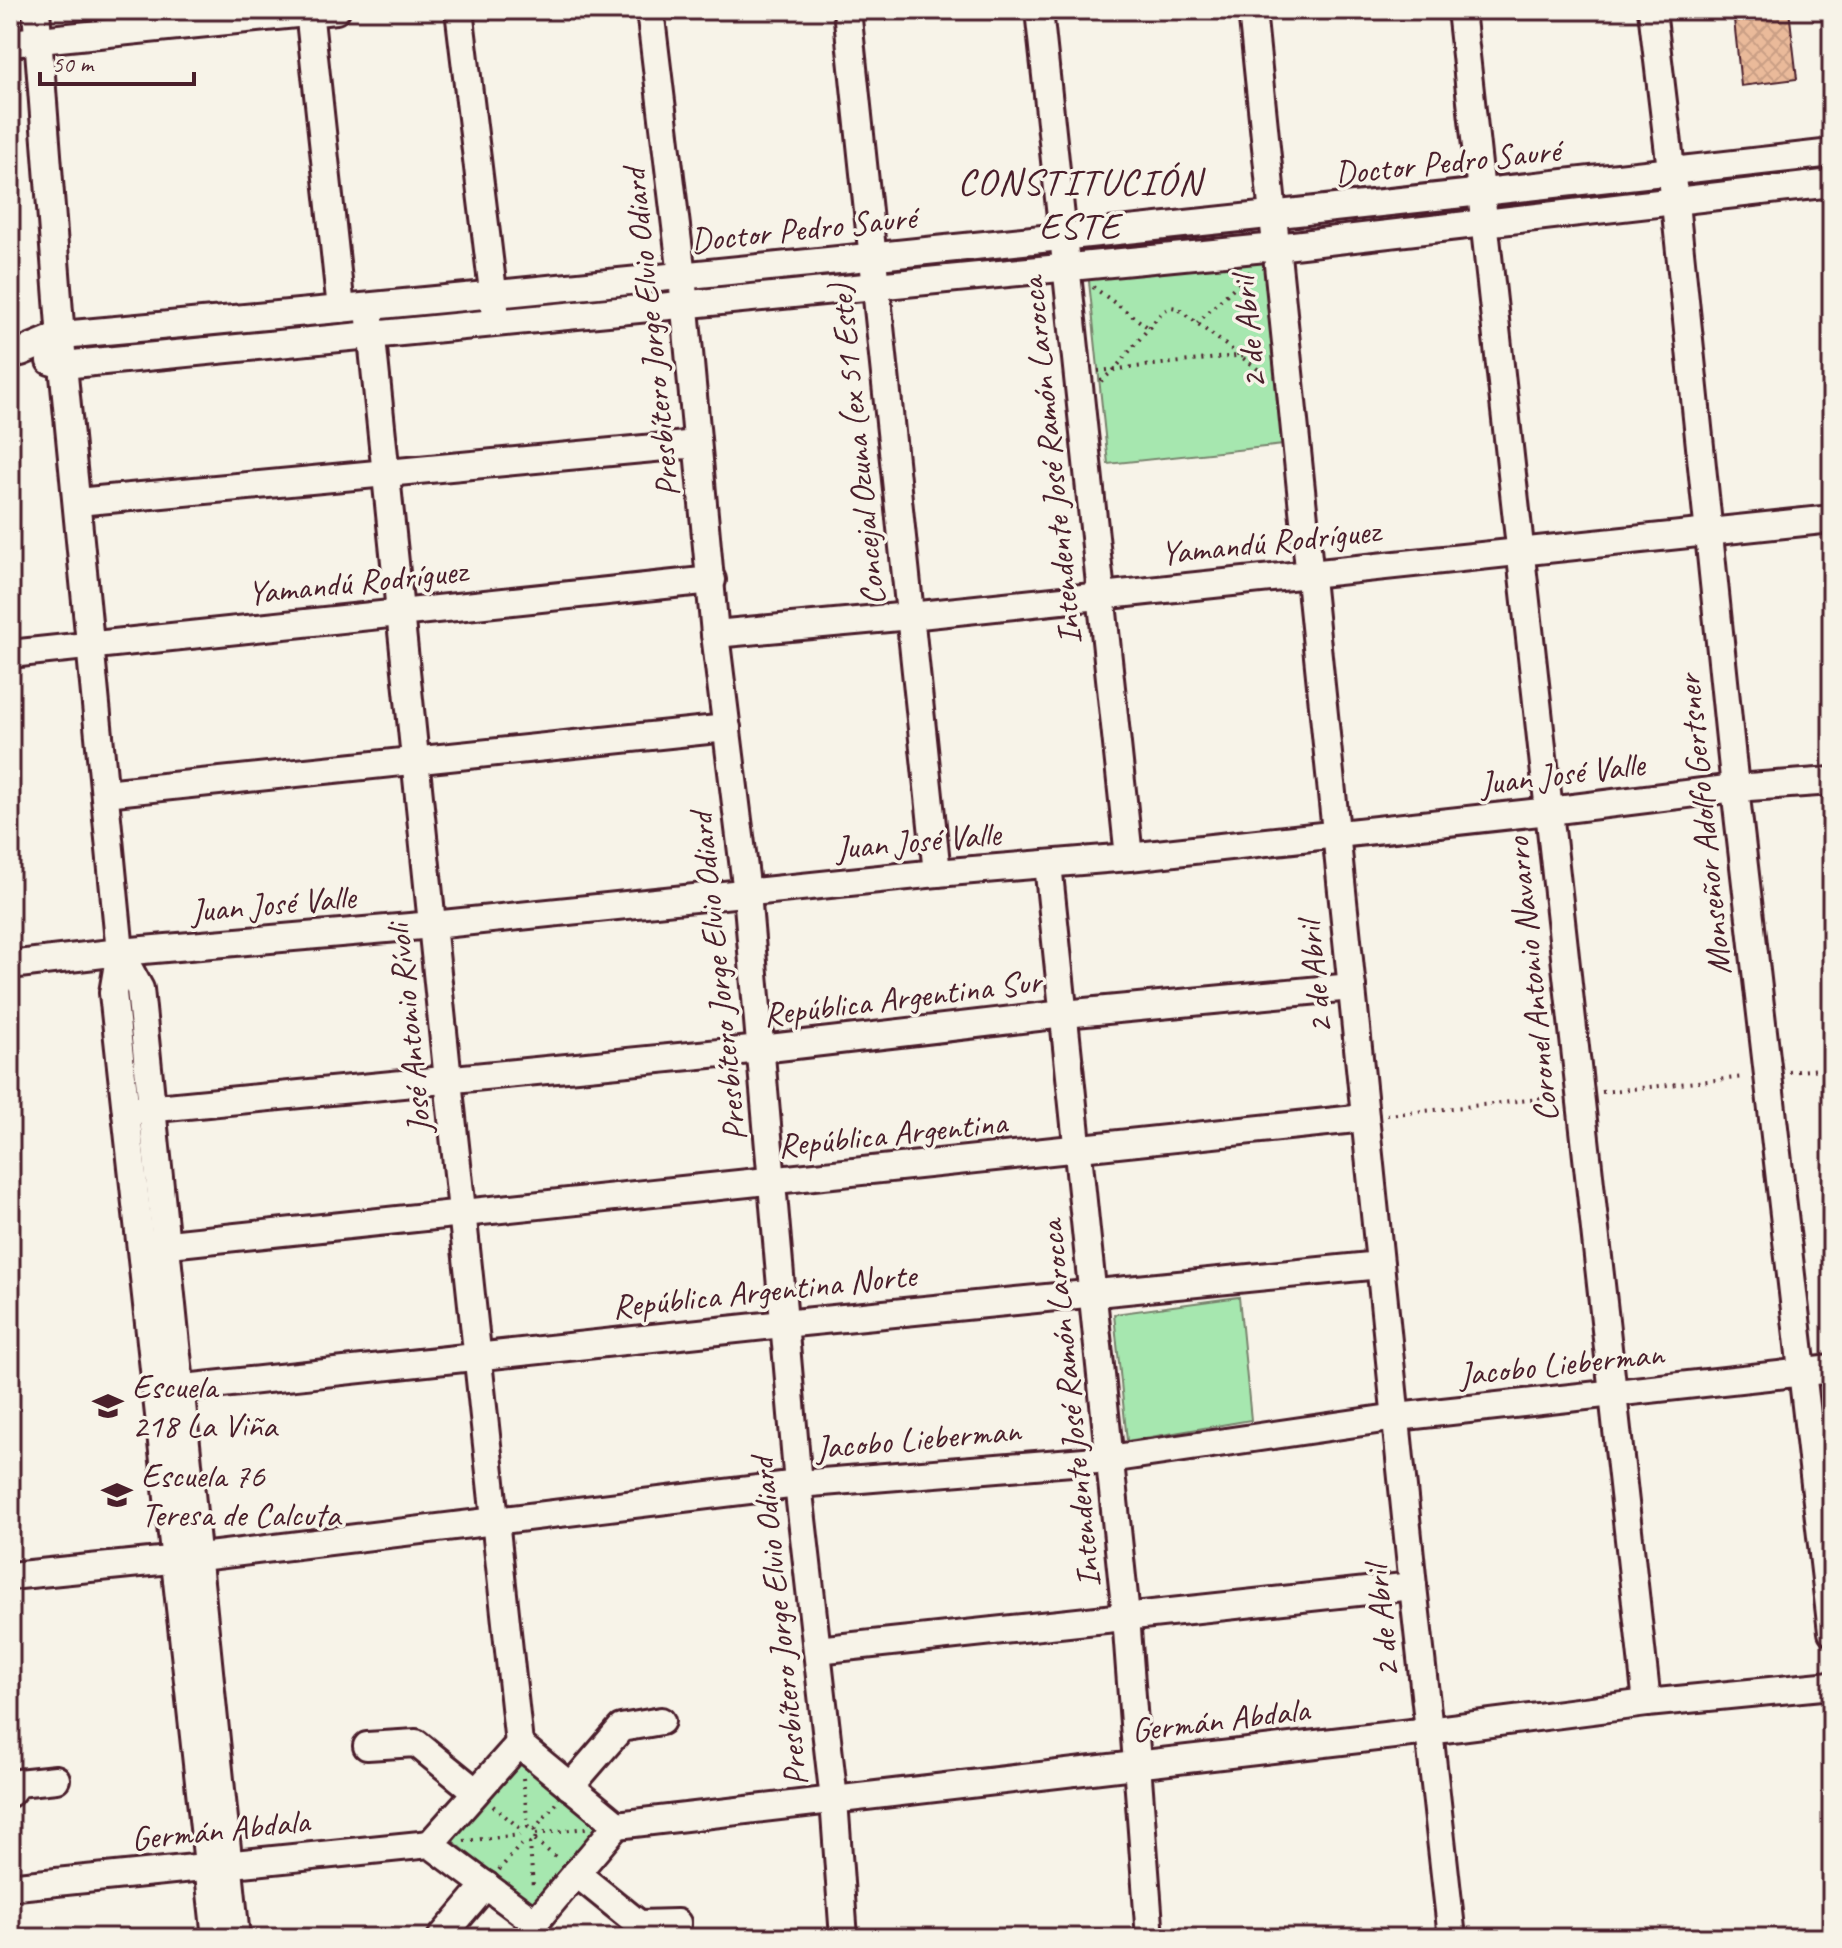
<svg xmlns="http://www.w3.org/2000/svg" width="1842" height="1948" font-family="Caveat,sans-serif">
	<defs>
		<pattern id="building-cross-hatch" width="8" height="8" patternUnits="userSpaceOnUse" patternTransform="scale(2)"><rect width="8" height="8" fill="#eaba9a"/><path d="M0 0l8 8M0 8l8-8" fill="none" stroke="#ca9f85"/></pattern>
	</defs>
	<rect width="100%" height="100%" fill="#f7f3e8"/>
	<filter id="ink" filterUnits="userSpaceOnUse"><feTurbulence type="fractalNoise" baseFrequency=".0125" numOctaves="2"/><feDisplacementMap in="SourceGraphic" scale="16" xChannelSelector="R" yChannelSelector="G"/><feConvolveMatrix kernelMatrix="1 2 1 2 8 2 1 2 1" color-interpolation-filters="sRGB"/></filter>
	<g filter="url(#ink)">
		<g fill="#a6e7af" stroke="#78836d" stroke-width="2">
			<path d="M1263,253L1283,445L1108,464L1088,272Z"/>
			<path d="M1239,1297L1251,1420L1127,1441L1114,1314Z"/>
			<path d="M521,1759L601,1825L533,1907L453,1841Z"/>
		</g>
		<path fill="url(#building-cross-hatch)" stroke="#4a1f2b" stroke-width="2" d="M1733,10H1789L1797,79L1741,86Z"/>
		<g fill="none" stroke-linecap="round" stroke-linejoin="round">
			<g stroke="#4a1f2b" stroke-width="32">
				<g id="minor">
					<path d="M36,10L63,365L120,952L113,993L216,1938"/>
					<path d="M309,10L341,309"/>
					<path d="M459,10L495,308"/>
					<path d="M650,10L682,276L715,634L747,893L798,1484L834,1800L844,1938"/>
					<path d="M847,10L937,873"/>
					<path d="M1039,10L1129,857"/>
					<path d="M1252,10L1413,1586L1452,1938"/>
					<path d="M1461,10L1647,1703"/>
					<path d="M1652,10L1675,203L1735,788L1832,1632"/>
					<path d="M10,43L336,10"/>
					<path d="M370,319L448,1080L519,1744"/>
					<path d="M10,353L21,352L62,335C652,281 1242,220 1832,153"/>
					<path d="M50,361L63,365L1276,247L1832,183"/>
					<path d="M77,502L697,444"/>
					<path d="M715,634L910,616L1832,519"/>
					<path d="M10,654L712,580"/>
					<path d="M105,793L727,728"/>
					<path d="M1048,864L1126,1616L1150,1938"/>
					<path d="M120,952L140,989L236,1938"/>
					<path d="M10,965L120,952L433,925L937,873L1129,857L1549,811L1735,788L1832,781"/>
					<path d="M126,1111L761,1049L1064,1014L1352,987"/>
					<path d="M141,1247L1365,1118"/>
					<path d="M156,1391L783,1324L1380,1265"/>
					<path d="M10,1576L200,1557L798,1484L1109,1459L1397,1417L1832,1369"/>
					<path d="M817,1650L1413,1586"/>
					<path d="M519,1744L617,1825"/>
					<path d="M367,1746L416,1743L475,1791"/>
					<path d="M570,1787L621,1728L661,1721"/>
					<path d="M10,1793L18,1783L56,1779"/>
					<path d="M617,1825L1428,1731L1647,1703L1832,1685"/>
					<path d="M430,1844L519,1744"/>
					<path d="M430,1844L535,1922"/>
					<path d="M576,1873L639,1924L677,1923"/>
					<path d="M17,1886L430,1844"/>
					<path d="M535,1922L617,1825"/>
					<path d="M441,1938L486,1885"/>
				</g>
			</g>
			<g stroke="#4a1f2b" stroke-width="4" stroke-dasharray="2 6" stroke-linecap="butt">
				<path d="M1093,287L1149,328"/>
				<path d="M1197,323L1250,272"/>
				<path d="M1098,371L1264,353"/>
				<path d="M1101,381L1114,370L1162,312L1171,307L1177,308L1268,377"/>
				<path d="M1789,1072L1832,1068"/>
				<path d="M1602,1092L1745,1077"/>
				<path d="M1387,1115L1558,1097"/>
				<path d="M523,1778L528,1827L534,1829L536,1834L535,1840L530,1843L533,1888"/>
				<path d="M493,1806L522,1830"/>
				<path d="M534,1829L556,1804"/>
				<path d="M536,1834L586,1828"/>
				<path d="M535,1840L558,1859"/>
				<path d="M464,1841L520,1835"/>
				<path d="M499,1870L523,1842"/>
			</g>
			<use href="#minor" stroke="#f7f3e8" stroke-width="26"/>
		</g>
	</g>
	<defs>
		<g id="school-bare" transform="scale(2.4)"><path d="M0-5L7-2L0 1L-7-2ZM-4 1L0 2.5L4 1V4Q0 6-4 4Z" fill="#4a1f2b" stroke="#f7f3e8" stroke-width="2.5" paint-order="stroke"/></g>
	</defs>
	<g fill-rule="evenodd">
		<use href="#school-bare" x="108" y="1406"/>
		<use href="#school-bare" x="117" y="1495"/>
	</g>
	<g text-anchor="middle" stroke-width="7" stroke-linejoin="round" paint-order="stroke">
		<g font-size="34" fill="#4a1f2b" stroke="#f7f3e8">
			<text transform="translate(1447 161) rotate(-6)" y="12">Doctor Pedro Sauré</text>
			<text transform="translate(803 228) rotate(-6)" y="12">Doctor Pedro Sauré</text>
			<text transform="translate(650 333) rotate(-96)" y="12">Presbítero Jorge Elvio Odiard</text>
			<text transform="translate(1248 333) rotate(-96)" y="12">2 de Abril</text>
			<text transform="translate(856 445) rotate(-96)" y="12">Concejal Ozuna (ex 51 Este)</text>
			<text transform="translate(1050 461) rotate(-96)" y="12">Intendente José Ramón Larocca</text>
			<text transform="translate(1270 541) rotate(-6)" y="12">Yamandú Rodríguez</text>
			<text transform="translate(357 581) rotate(-6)" y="12">Yamandú Rodríguez</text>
			<text transform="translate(1562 773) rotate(-7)" y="12">Juan José Valle</text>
			<text transform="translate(1703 825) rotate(-96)" y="12">Monseñor Adolfo Gertsner</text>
			<text transform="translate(918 840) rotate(-5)" y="12">Juan José Valle</text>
			<text transform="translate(273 903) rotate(-5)" y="12">Juan José Valle</text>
			<text transform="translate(717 977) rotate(-96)" y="12">Presbítero Jorge Elvio Odiard</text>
			<text transform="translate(1314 978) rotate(-96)" y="12">2 de Abril</text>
			<text transform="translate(1531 980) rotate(-96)" y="12">Coronel Antonio Navarro</text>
			<text transform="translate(902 997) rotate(-7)" y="12">República Argentina Sur</text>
			<text transform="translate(408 1029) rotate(-96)" y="12">José Antonio Rívoli</text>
			<text transform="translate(892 1133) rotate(-6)" y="12">República Argentina</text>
			<text transform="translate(764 1290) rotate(-6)" y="12">República Argentina Norte</text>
			<text transform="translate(1561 1363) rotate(-6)" y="12">Jacobo Lieberman</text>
			<text transform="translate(1069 1404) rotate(-96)" y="12">Intendente José Ramón Larocca</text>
			<text transform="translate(918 1438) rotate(-5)" y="12">Jacobo Lieberman</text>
			<text transform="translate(778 1622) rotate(-96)" y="12">Presbítero Jorge Elvio Odiard</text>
			<text transform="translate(1381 1622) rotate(-96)" y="12">2 de Abril</text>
			<text transform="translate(1220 1719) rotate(-7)" y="12">Germán Abdala</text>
			<text transform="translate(220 1829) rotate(-6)" y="12">Germán Abdala</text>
		</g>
		<g font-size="34" fill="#4a1f2b" stroke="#f7f3e8" text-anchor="start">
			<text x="132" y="1398">Escuela<tspan x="132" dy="39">218 La Viña</tspan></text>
			<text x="141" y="1487">Escuela 76<tspan x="141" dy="39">Teresa de Calcuta</tspan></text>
		</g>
		<g font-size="38" letter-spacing="2" fill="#4a1f2b" stroke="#f7f3e8">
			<text x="1080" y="194">CONSTITUCIÓN<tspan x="1080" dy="44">ESTE</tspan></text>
		</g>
	</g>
	<rect width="1842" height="1948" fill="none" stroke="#f7f3e8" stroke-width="40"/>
	<rect x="20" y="20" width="1802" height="1908" fill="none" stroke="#4a1f2b" stroke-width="3" filter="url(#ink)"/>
	<path d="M40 72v12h154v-12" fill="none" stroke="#4a1f2b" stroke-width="4"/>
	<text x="52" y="72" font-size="24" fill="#4a1f2b" stroke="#f7f3e8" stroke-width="6" paint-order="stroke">50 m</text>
</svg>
